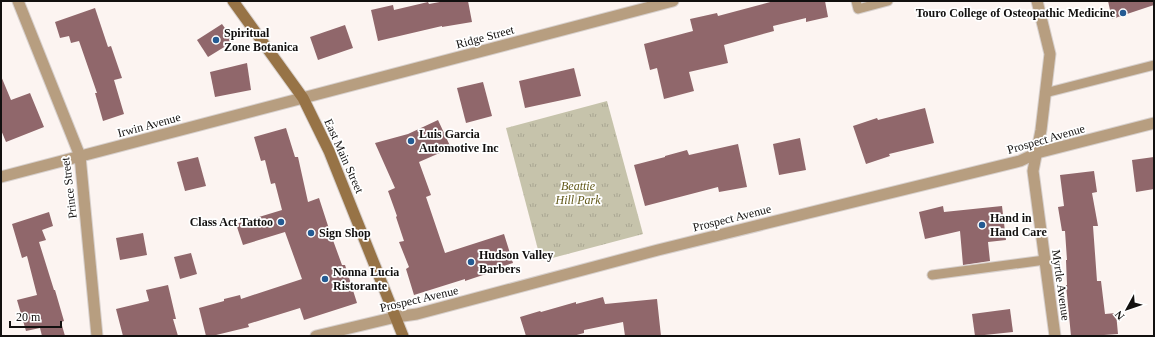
<svg xmlns="http://www.w3.org/2000/svg" width="1155" height="337" font-family="Georgia,serif">
	<defs>
		<pattern id="park-tufts" width="24" height="20" patternUnits="userSpaceOnUse"><rect width="24" height="20" fill="#c6c3ab"/><path d="M3 7l-1-3M5 7V3M7 7l1-3M15 17l-1-3M17 17v-4M19 17l1-3" fill="none" stroke="#a9a692"/></pattern>
	</defs>
	<rect width="100%" height="100%" fill="#fcf4f1"/>
	<path fill="url(#park-tufts)" d="M607,101L643,234L541,261L506,128Z"/>
	<g fill="#90676b">
		<path d="M445,1H468L472,22L442,27V26L378,41L371,10L393,5L394,10L428,2L429,4Z"/>
		<path d="M774,1H825L828,17L806,22V18L773,26L774,31L724,45L728,63L689,72L694,91L664,99L657,68L650,70L644,44L693,31L690,19L717,13L718,16Z"/>
		<path d="M1108,1H1154V5L1112,19Z"/>
		<path d="M95,8L108,47L111,46L122,78L114,80L124,114L103,121L95,93H97L79,41L71,43L69,36L60,38L55,22Z"/>
		<path d="M222,24L234,41L208,57L197,40Z"/>
		<path d="M345,25L353,48L318,60L310,37Z"/>
		<path d="M247,63L251,90L215,97L210,72Z"/>
		<path d="M574,68L581,96L525,108L519,81Z"/>
		<path d="M1,76L11,100L30,93L44,127L6,142L1,130Z"/>
		<path d="M483,82L492,116L466,123L457,88Z"/>
		<path d="M925,108L934,143L889,154L890,156L866,164L853,126L877,118L878,120Z"/>
		<path d="M438,120L451,148L419,162L431,195L426,197L445,253L504,234L513,263L485,272L486,274L465,281V279L414,295L406,269L409,267L399,242L404,241L396,217L397,216L388,191L395,188L375,143L408,134Z"/>
		<path d="M286,128L295,157H298L308,202L319,198L330,232L342,265H345L357,303L304,320L300,308L248,324L249,327L212,336H206L199,308L224,301V299L240,295L241,299L302,279L285,232L243,245L236,224L282,210L275,183L271,184L265,160L261,161L254,137Z"/>
		<path d="M800,138L806,170L779,175L773,144Z"/>
		<path d="M738,144L747,187L719,192L718,187L645,206L634,165L665,157V156L687,150L689,155Z"/>
		<path d="M198,157L206,186L185,191L177,162Z"/>
		<path d="M1154,157V189L1136,192L1132,160Z"/>
		<path d="M1094,171L1097,192L1092,193L1098,226H1093L1097,281H1101L1105,314L1116,313L1118,334L1090,336H1071L1066,285H1067L1066,260H1067L1065,231H1062L1058,207L1064,206L1060,175Z"/>
		<path d="M943,206L944,212L1002,206L1006,240L988,242L990,261L963,265L960,231L925,239L919,212Z"/>
		<path d="M49,212L53,226L42,230L46,240L39,242L54,290H55L64,321L61,322L65,336H42L40,328L26,331L17,300L37,295L27,256L22,258L12,224Z"/>
		<path d="M143,233L147,255L120,260L116,238Z"/>
		<path d="M191,253L197,274L180,279L174,257Z"/>
		<path d="M168,285L176,319H173L178,336H123L116,309L149,301L146,290Z"/>
		<path d="M603,297L605,304L657,299L661,336H625L623,322L584,330V333L573,336H526L520,317L540,311L541,312L576,302V304Z"/>
		<path d="M1010,309L1013,332L975,336L972,314Z"/>
	</g>
	<g fill="none" stroke-linecap="round" stroke-linejoin="round">
		<g stroke="#d7d0cd" stroke-width="11">
			<g id="service">
				<path d="M856,1L858,9L888,1"/>
				<path d="M1045,93L1154,65"/>
				<path d="M932,275L1045,260"/>
			</g>
		</g>
		<g stroke="#d7d0cd" stroke-width="13">
			<g id="minor">
				<path d="M18,1L80,156L97,336"/>
				<path d="M1037,1L1050,54L1041,130L1033,171L1055,336"/>
				<path d="M1,177L673,1"/>
				<path d="M316,336L396,317L417,314L658,250L1020,161L1037,153L1154,123"/>
			</g>
		</g>
		<g stroke="#d7d0cd" stroke-width="13">
			<path id="secondary" d="M233,1L303,98L329,151L403,336"/>
		</g>
		<use href="#service" stroke="#b79e80" stroke-width="9"/>
		<use href="#minor" stroke="#b79e80" stroke-width="11"/>
		<use href="#secondary" stroke="#977346" stroke-width="11"/>
	</g>
	<g fill="#245b93" stroke="#fff" stroke-width="1.5">
		<circle cx="1123" cy="13" r="4"/>
		<circle cx="216" cy="40" r="4"/>
		<circle cx="411" cy="141" r="4"/>
		<circle cx="281" cy="222" r="4"/>
		<circle cx="982" cy="225" r="4"/>
		<circle cx="311" cy="233" r="4"/>
		<circle cx="471" cy="262" r="4"/>
		<circle cx="325" cy="279" r="4"/>
	</g>
	<g text-anchor="middle" stroke-width="3.5" stroke-linejoin="round" paint-order="stroke">
		<g font-size="12" font-weight="bold" fill="#12100f" stroke="#fff" text-anchor="start">
			<text x="1115" y="17" text-anchor="end">Touro College of Osteopathic Medicine</text>
			<text x="224" y="37">Spiritual<tspan x="224" dy="14">Zone Botanica</tspan></text>
			<text x="419" y="138">Luis Garcia<tspan x="419" dy="14">Automotive Inc</tspan></text>
			<text x="990" y="222">Hand in<tspan x="990" dy="14">Hand Care</tspan></text>
			<text x="273" y="226" text-anchor="end">Class Act Tattoo</text>
			<text x="319" y="237">Sign Shop</text>
			<text x="479" y="259">Hudson Valley<tspan x="479" dy="14">Barbers</tspan></text>
			<text x="333" y="276">Nonna Lucia<tspan x="333" dy="14">Ristorante</tspan></text>
		</g>
		<g font-size="12" fill="#12100f" stroke="#fff">
			<text transform="translate(485 37) rotate(-15)" y="4">Ridge Street</text>
			<text transform="translate(149 125) rotate(-15)" y="4">Irwin Avenue</text>
			<text transform="translate(1046 139) rotate(-16)" y="4">Prospect Avenue</text>
			<text transform="translate(344 156) rotate(66)" y="4">East Main Street</text>
			<text transform="translate(69 188) rotate(-97)" y="4">Prince Street</text>
			<text transform="translate(732 218) rotate(-14)" y="4">Prospect Avenue</text>
			<text transform="translate(1061 285) rotate(82)" y="4">Myrtle Avenue</text>
			<text transform="translate(419 299) rotate(-13)" y="4">Prospect Avenue</text>
		</g>
		<g font-size="12" font-style="italic" fill="#615818" stroke="#fff">
			<text x="578" y="190">Beattie<tspan x="578" dy="14">Hill Park</tspan></text>
		</g>
	</g>
	<rect width="1155" height="337" fill="none" stroke="#12100f" stroke-width="4"/>
	<g transform="translate(1127 309) rotate(230)" stroke="#ffffff" stroke-width="3" paint-order="stroke">
	<path d="M0-3L7 15L0 10L-7 15Z" fill="#12100f"/>
	<text y="-6" font-size="11" font-weight="bold" text-anchor="middle" fill="#12100f">N</text>
	</g>
	<path d="M10 321v6h51v-6" fill="none" stroke="#12100f" stroke-width="2"/>
	<text x="16" y="321" font-size="12" fill="#12100f" stroke="#ffffff" stroke-width="3" paint-order="stroke">20 m</text>
</svg>
